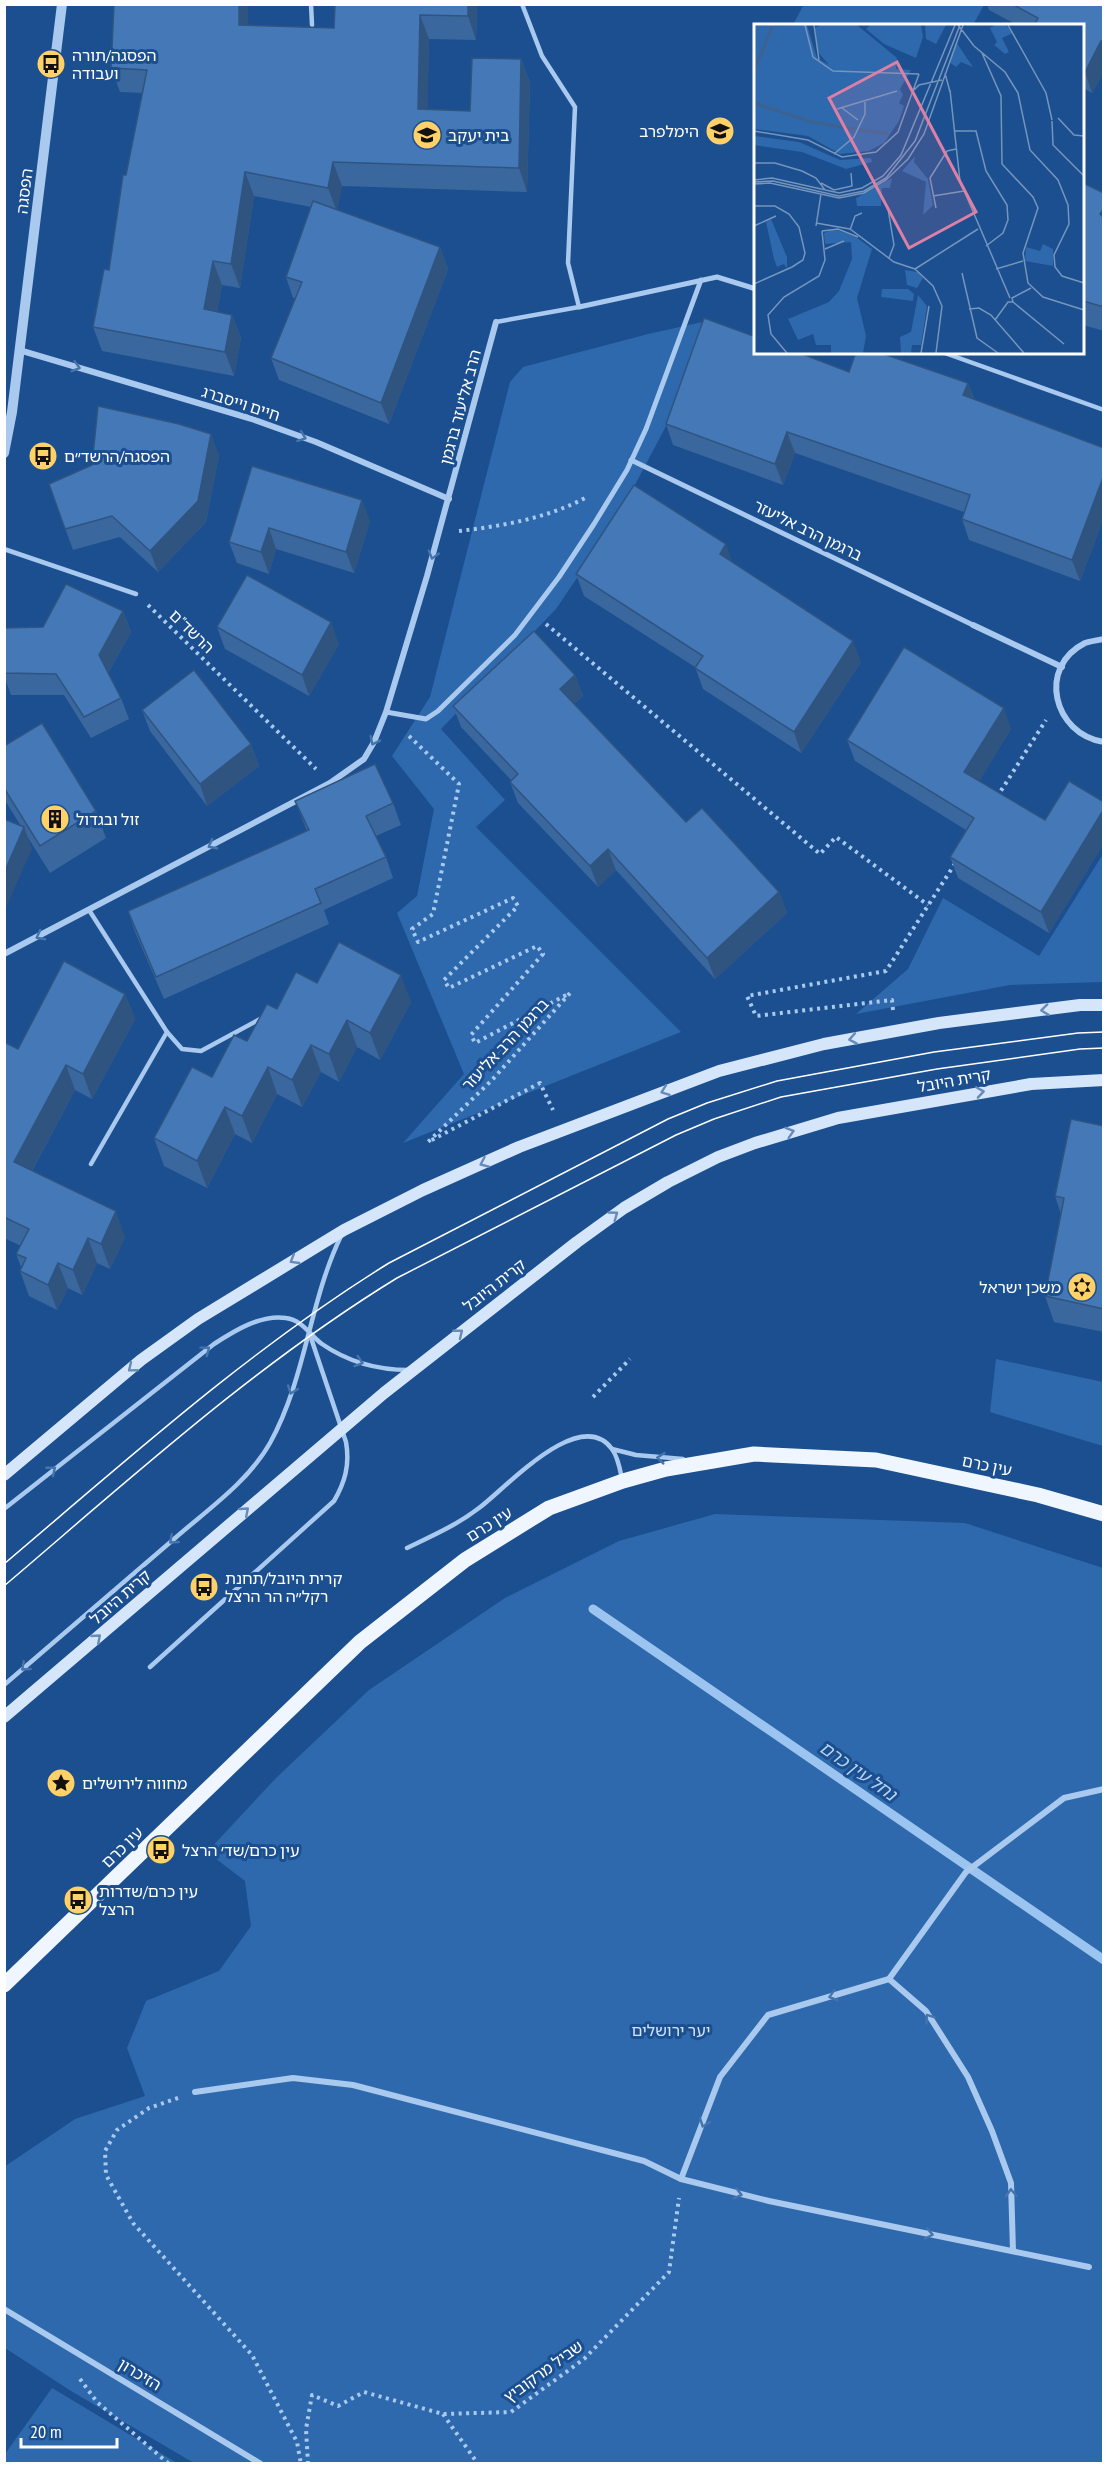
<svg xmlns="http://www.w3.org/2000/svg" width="1108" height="2468" font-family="'PT Sans Narrow','Noto Sans Hebrew',sans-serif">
	<rect width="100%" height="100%" fill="#1b4f8f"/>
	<g fill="#2e69ad">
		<path d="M804,4H984V5L973,25H800L794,23Z"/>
		<path d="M707,321L665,428L618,517L556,609L441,729L505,800L476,827L681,1032L403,1143L464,1074L397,913L417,896L434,809L392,756L430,697L510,382L523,367L648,334Z"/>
		<path d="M1103,854V982L1010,985L856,1014L908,969L943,898L1039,956Z"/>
		<path d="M996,1359L1103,1382V1446L990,1412Z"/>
		<path d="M715,1514L965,1523L1103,1568V2463H194L71,2391L5,2348L4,2167L75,2119L145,2096L127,2048L146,2001L219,1971L251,1926L245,1881L207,1852L276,1778L369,1690L505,1598L619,1541Z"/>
		<path d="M52,2388L177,2463H5V2454Z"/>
	</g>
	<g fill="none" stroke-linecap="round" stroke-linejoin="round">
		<path stroke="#9cc4f0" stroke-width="9" d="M593,1609L1104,1960"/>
		<g stroke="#a9c9ee" stroke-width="4" stroke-dasharray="3 4.5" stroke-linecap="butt">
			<path d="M459,531C503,526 548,518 587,497"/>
			<path d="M148,605L316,769"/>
			<path d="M546,624L820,854L836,837L928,905"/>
			<path d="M409,736L459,784L433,914L412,929L418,942L513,898L518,906L444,980L449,988L537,946L543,954L471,1035L475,1043L570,993L492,1080L428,1142L540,1083L553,1110"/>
			<path d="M997,797L1046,720"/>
			<path d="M893,1010L892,1000L756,1016L747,996L886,971L956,862"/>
			<path d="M593,1397L630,1359"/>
			<path d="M178,2098L149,2108L117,2130L105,2151L106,2175L133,2223L252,2355L297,2442L301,2464"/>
			<path d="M80,2379L97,2402L169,2464"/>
			<path d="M443,2414L478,2464"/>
			<path d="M308,2464L306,2429L312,2395L338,2406L364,2392L443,2414L511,2412L584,2359L669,2272L679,2198"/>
		</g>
		<g stroke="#a9c9ee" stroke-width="4.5">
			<path d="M311,4L312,25"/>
			<path d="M496,322L579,307L568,263L575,107L542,56L522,4"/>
			<path d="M942,352L1104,410"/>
			<path d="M4,549L136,594"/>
			<path d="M89,910L167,1032L91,1164"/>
			<path d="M167,1032L182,1049L201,1051L262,1018"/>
			<path d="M612,1449L636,1455L683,1459"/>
			<path d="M4,1509L214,1344C234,1331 261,1314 286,1318C302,1320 310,1335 322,1344C348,1362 379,1370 409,1370"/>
			<path d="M407,1548C432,1536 457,1525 479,1508C506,1488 580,1405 612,1449C618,1457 620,1469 622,1479"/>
			<path d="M150,1667L334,1501C345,1482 350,1465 346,1442L310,1335"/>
			<path d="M4,1685C61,1636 117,1588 174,1539C207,1510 248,1482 270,1443C306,1378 309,1302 341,1236"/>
		</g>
		<g stroke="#a9c9ee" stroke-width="5">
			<path d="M579,307L717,277L756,289"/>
			<path d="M631,460L973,625"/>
			<path d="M386,712L426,719L438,711L515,635L559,577L594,524L627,470L646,429L701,280"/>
		</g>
		<g stroke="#a9c9ee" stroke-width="6">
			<path d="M19,350L252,419L316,442L449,499"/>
			<path d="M973,625L1062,667"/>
			<path d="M1104,639C1098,640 1091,641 1085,643C1037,667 1053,734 1104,742"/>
			<path d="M4,954L330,783L364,759L374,742L386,712L427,576L496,322"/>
			<path d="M889,1979L926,2011L968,2077L992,2131L1011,2183L1013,2251"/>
			<path d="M195,2092L293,2078L353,2085L644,2161L681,2179L769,2201L1089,2267"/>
			<path d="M681,2179L720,2077L768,2015L889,1979L966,1872L1064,1798L1104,1789"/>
			<path d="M4,2309L261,2464"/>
		</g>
		<path stroke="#a9c9ee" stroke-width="10" d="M4,453L12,412L62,4"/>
		<g stroke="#d6e6fa" stroke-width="12">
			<path d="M4,1475L141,1360L198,1319L344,1230L423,1190L519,1147L719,1071L824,1044L939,1023L1080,1005H1104"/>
			<path d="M4,1717L384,1393L577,1242L624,1208L668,1182L718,1157L755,1143L838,1118L1031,1084L1104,1080"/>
		</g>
		<path stroke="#f0f6ff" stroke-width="15" d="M4,1985L360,1642L465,1560L549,1508L623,1481L666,1469L754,1454L876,1460L1038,1495L1104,1514"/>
		<g stroke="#fff" stroke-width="1.5">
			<path d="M4,1564C129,1458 250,1349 389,1263L668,1119L707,1103L777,1081L934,1052L1078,1033L1104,1032"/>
			<path d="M4,1586C131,1478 255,1365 397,1278L676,1135L714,1119L781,1097L937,1069L1080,1049L1104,1048"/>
		</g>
	</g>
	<g fill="#3a679d">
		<path d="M114,4H248V25L334,28L335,4H477L476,40L429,39L427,109L470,111L521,59L530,83L527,192L342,186L337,210L440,247L448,269L389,424L279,380L271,358L295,298H293L286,277L311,207L254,196L240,288L222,285L217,312L232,315L241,338L234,376L102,351L93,327L109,270L142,93L120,92L111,68Z"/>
		<path d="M987,4H1104V72L1092,93L1083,88V26H1019L989,10Z"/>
		<path d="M1083,183L1104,193V331L1083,325Z"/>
		<path d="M849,372L968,383L974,399L1104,448V517L1080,581L969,540L962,519L964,512L795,453L783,485L673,445L666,424Z"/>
		<path d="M219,455L206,522L158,572L120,537L73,550L49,484L92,465Z"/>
		<path d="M252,466L370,521L354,573L276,549L269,574L237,563L229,542Z"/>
		<path d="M732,562L861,662L801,753L703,689L695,667L584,596L576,574Z"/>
		<path d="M123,611L131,632L108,673L121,698L129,719L91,738L64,695H11L4,676V673L43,627Z"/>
		<path d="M217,627L339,644L309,696L225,649Z"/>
		<path d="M575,675L583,696L574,704L686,822L779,892L787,913L715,979L616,870L598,887L518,803L510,782L511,780L461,727L453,706Z"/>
		<path d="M142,710L251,744L259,766L207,806L150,731Z"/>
		<path d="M1011,729L979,781L1045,820L1104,802V843L1049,933L958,878L950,857L966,830L855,761L847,740Z"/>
		<path d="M4,746L96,811L106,838L50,873L27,836L32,849L21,826L4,799Z"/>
		<path d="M295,801L393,803L401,825L376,836L386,857L393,878L324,910L329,924L164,999L135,932L128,911L307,831Z"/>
		<path d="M317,983L411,1002L380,1060L357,1047L339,1082L321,1072L302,1107L277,1094L252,1143L235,1134L207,1188L164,1166L154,1138L277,1009Z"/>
		<path d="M125,994L135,1019L92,1099L75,1090L32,1171L125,1237L110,1269L97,1263L82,1295L68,1288L57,1310L29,1296L20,1271L21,1267L16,1254L21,1246L4,1238V1042L18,1049Z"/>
		<path d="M1104,1126V1332L1054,1322L1045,1296L1061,1214L1055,1196Z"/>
	</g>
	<g fill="#305480">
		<path d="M239,4H248V49L239,25Z"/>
		<path d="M468,4H477L476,40L468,16Z"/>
		<path d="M420,15L429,39L427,133L418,109Z"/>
		<path d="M1101,41L1104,48V72L1092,93L1085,72Z"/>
		<path d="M521,59L530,83L527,192L519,168Z"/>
		<path d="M333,162L342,186L337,212L328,188Z"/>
		<path d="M245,172L254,196L240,288L231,264Z"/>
		<path d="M1104,208V223L1100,214Z"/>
		<path d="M440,247L448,269L389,424L381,403Z"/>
		<path d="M213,261L222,285L213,333L204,309Z"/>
		<path d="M232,315L241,338L234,376L225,352Z"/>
		<path d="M968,383L975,404L963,395Z"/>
		<path d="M787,432L795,453L783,485L775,464Z"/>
		<path d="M211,434L219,455L206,522L158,572L150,551Z"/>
		<path d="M1104,475V517L1080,581L1072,560Z"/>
		<path d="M362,500L370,521L354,573L346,552Z"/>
		<path d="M269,528L276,549L269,574L261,552Z"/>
		<path d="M726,544L734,566L720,554Z"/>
		<path d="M123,611L131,632L106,676L99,655Z"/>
		<path d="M331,622L339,644L309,696L302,675Z"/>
		<path d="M853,641L861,662L801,753L794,732Z"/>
		<path d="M575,675L583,696L567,710L560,689Z"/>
		<path d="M1004,708L1011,729L972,793L964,772Z"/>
		<path d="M251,744L259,766L207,806L200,784Z"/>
		<path d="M1104,809V843L1049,933L1041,912Z"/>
		<path d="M24,827L32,849L4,912V873Z"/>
		<path d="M608,849L616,870L598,887L590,866Z"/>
		<path d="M779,892L787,913L715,979L707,958Z"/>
		<path d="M401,975L411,1002L380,1060L370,1033Z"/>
		<path d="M125,994L135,1019L92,1099L83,1074Z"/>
		<path d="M347,1020L357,1047L339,1082L329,1054Z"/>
		<path d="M311,1045L321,1072L302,1107L292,1080Z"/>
		<path d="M66,1065L75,1090L23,1187L14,1162Z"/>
		<path d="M268,1067L277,1094L252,1143L242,1116Z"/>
		<path d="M225,1107L235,1134L207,1188L197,1161Z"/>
		<path d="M116,1211L125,1237L110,1269L101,1244Z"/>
		<path d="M88,1238L97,1263L82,1295L73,1270Z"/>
		<path d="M58,1263L68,1288L57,1310L48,1285Z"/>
	</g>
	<g fill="#4478b7" stroke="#305480" stroke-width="1.5">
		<path d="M114,4H239V25L334,28L335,4H468V16L420,15L418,109L470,111L472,58L521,59L519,168L333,162L328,188L245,172L231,264L213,261L204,309L232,315L225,352L93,327L104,269L109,270L123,175H126L147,70L111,68Z"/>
		<path d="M1012,4H1104V42L1101,41L1085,72L1083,71V26H1034L1038,18Z"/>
		<path d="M1083,183L1104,193V208L1100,214L1104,218V307L1083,301Z"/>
		<path d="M313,201L440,247L381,403L271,358L302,282L286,277Z"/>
		<path d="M704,318L756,337V352H797L849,372L856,352H878L968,383L963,395L1104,448V475L1072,560L962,519L970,495L787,432L775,464L666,424Z"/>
		<path d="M98,406L179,424L211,434L198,501L150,551L112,516L65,529L49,484L92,465Z"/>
		<path d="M252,466L362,500L346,552L269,528L261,552L229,542Z"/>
		<path d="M634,485L726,544L720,554L853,641L794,732L695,668L703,656L576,574Z"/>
		<path d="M247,575L331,622L302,675L217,627Z"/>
		<path d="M66,584L123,611L99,655L121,698L84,717L56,674L4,673V628L43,627Z"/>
		<path d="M534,631L575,675L560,689L686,822L702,808L779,892L707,958L608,849L590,866L510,782L518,774L453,706Z"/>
		<path d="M904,647L1004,708L964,772L1045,820L1069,781L1104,802V809L1041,912L950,857L974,818L847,740Z"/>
		<path d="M194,670L251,744L200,784L142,710Z"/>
		<path d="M42,723L96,811L40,846L4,788V746Z"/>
		<path d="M375,764L393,803L366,816L386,857L315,889L321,903L156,977L128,911L309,830L295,801Z"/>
		<path d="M4,819L24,827L4,873Z"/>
		<path d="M339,942L401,975L370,1033L347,1020L329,1054L311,1045L292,1080L268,1067L242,1116L225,1107L197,1161L154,1138L192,1067L212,1077L234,1035L247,1041L267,1004L277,1009L296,972L317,983Z"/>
		<path d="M64,961L125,994L83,1074L66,1065L14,1162L116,1211L101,1244L88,1238L73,1270L58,1263L48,1285L20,1271L26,1258L16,1254L29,1229L4,1217V1042L18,1049Z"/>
		<path d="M1071,1119L1104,1126V1309L1045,1296L1064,1198L1055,1196Z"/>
	</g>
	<defs><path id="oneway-chevron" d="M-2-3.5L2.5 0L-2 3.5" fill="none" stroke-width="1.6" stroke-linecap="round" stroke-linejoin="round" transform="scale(1.5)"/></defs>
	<g stroke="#4674ac">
		<use href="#oneway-chevron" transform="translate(76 367) rotate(16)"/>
		<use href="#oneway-chevron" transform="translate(302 437) rotate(20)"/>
		<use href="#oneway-chevron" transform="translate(433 555) rotate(106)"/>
		<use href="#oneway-chevron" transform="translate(374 741) rotate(116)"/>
		<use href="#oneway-chevron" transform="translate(212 845) rotate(152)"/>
		<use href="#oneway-chevron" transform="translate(40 936) rotate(152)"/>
		<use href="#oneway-chevron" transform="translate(206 1350) rotate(-37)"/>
		<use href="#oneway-chevron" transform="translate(359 1362) rotate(18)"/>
		<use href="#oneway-chevron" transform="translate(292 1390) rotate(110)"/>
		<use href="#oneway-chevron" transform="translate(661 1458) rotate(-174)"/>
		<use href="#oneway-chevron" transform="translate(52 1470) rotate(-39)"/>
		<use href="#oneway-chevron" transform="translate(173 1540) rotate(139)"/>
		<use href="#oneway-chevron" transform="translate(25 1667) rotate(139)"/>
		<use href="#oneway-chevron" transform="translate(833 1996) rotate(163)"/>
		<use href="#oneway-chevron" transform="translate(929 2018) rotate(-125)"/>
		<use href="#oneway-chevron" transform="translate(704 2123) rotate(110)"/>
		<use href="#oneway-chevron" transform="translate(1011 2193) rotate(-92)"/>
		<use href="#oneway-chevron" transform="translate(738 2194) rotate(14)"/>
		<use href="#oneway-chevron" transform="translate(929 2234) rotate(12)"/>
	</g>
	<g stroke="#668bba">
		<use href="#oneway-chevron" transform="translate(1045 1010) rotate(173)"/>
		<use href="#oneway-chevron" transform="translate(853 1039) rotate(170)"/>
		<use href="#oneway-chevron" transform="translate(665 1091) rotate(160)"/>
		<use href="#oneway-chevron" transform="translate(980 1092) rotate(-9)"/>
		<use href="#oneway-chevron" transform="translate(790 1132) rotate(-17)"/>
		<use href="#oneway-chevron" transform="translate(484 1163) rotate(156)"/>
		<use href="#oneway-chevron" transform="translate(614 1215) rotate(-36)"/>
		<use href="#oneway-chevron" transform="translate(294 1260) rotate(149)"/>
		<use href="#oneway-chevron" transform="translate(459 1333) rotate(-39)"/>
		<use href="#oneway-chevron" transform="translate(132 1368) rotate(141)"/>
		<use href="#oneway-chevron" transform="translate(245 1511) rotate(-41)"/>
		<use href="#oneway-chevron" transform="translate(97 1638) rotate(-41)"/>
	</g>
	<defs>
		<g id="bus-disc" transform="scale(1.5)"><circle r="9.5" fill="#ffd166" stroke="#1b4f8f"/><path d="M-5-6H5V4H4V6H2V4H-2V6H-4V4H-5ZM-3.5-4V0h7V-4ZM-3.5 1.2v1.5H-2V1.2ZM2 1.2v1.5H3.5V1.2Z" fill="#111"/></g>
		<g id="school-disc" transform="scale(1.5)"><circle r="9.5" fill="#ffd166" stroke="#1b4f8f"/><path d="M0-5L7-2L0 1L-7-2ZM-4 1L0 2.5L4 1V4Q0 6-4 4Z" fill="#111"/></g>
		<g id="building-disc" transform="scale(1.5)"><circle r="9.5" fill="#ffd166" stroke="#1b4f8f"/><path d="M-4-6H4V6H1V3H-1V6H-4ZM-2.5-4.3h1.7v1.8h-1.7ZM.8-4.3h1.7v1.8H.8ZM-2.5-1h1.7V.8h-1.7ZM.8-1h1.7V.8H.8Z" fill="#111"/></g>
		<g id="synagogue-disc" transform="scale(1.5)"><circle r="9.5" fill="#ffd166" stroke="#1b4f8f"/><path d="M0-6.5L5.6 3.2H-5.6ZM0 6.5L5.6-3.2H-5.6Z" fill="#111"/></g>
		<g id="sight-disc" transform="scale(1.5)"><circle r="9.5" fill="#ffd166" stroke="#1b4f8f"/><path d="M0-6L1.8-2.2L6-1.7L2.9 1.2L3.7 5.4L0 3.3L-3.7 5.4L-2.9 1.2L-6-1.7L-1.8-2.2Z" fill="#111"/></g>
	</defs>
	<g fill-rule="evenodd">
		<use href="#bus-disc" x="51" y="64"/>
		<use href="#school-disc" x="720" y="131"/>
		<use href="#school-disc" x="427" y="135"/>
		<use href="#bus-disc" x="43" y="456"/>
		<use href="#building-disc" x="55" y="819"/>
		<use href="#synagogue-disc" x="1082" y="1287"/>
		<use href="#bus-disc" x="204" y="1587"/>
		<use href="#sight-disc" x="61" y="1783"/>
		<use href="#bus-disc" x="161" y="1850"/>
		<use href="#bus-disc" x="78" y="1900"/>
	</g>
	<g text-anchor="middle" stroke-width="6" stroke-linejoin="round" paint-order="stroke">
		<g font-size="16" fill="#fff" stroke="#1b4f8f" text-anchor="start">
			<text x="72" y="61">הפסגה/תורה<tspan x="72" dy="18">ועבודה</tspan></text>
			<text x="699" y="137" text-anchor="end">הימלפרב</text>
			<text x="448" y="141">בית יעקב</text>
			<text x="64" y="462">הפסגה/הרשד״ם</text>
			<text x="76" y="825">זול ובגדול</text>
			<text x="1061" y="1293" text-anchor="end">משכן ישראל</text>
			<text x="225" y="1584">קרית היובל/תחנת<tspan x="225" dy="18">רקל״ה הר הרצל</tspan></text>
			<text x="82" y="1789">מחווה לירושלים</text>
			<text x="182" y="1856">עין כרם/שד׳ הרצל</text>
			<text x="99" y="1897">עין כרם/שדרות<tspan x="99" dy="18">הרצל</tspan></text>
		</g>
		<g font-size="16" fill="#fff" stroke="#1b4f8f">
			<text transform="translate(24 191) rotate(-83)" y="6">הפסגה</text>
			<text transform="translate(241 403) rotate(18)" y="6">חיים וייסברג</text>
			<text transform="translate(460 407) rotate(-75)" y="6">הרב אליעזר ברגמן</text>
			<text transform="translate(808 530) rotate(26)" y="6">ברגמן הרב אליעזר</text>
			<text transform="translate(192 631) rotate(44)" y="6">הרשד"ם</text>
			<text transform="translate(505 1044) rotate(-47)" y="6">ברגמן הרב אליעזר</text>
			<text transform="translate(954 1080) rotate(-10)" y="6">קרית היובל</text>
			<text transform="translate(494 1285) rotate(-38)" y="6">קרית היובל</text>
			<text transform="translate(987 1465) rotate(12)" y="6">עין כרם</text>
			<text transform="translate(489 1524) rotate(-32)" y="6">עין כרם</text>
			<text transform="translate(120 1597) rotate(-41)" y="6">קרית היובל</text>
			<text transform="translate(122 1847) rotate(-44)" y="6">עין כרם</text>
			<text transform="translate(543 2371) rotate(-36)" y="6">שביל מרקוביץ</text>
			<text transform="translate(140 2374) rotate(31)" y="6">הזיכרון</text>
		</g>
		<g font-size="16" fill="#cfe3fa" stroke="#1b4f8f">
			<text x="671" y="2036">יער ירושלים</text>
		</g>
		<g font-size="18" font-style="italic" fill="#b5d3f5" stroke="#1b4f8f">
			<text transform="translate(858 1771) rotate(35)" y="6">נחל עין כרם</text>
		</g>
	</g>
	<g transform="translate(754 24)">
		<rect width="330" height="330" fill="#1b4f8f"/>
		<path d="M53,1L63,34L75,41L63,27L61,4L66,1H103L143,34L142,45L157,46L146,65L149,71L145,79L150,82L145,97L130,119L115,127L86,130L54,112L0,105V2ZM116,1H167L169,13L162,34L130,20L112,5ZM171,1H192L182,20L172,15ZM241,1H252L259,9L248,14L255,28L251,30L240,21L243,18L236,4ZM202,18L219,43L207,38L202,43L195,38ZM0,112L45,118L86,136L117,134L118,138L92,145L48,128L0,121ZM161,132L160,138L174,155L179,181L169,191L172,158L148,147ZM138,154L136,164H128L127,182H103L102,174ZM17,195L33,233V245L30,240L23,243L20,235L12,198ZM80,205L102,213L118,225L103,274L112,312L109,329H77V321H62L59,310L44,316L34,295L75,278L85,267L98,235L97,218L71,220L70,209ZM289,220L299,225V242L271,237L272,223L286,227ZM151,246L164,248L169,254L163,264L153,261ZM128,265H154L160,270L159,277L127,273ZM164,271L173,282L167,321H158L157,329H147L146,313L157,308Z" fill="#2e69ad"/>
		<path fill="none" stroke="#3c6290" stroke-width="3" d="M0,47L19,1M0,79L58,98L101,105M105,106L134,109"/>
		<path fill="none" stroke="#7695bc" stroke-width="1.5" d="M51,1L59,33L79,47L165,50M60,1L65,36M204,1L220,22L251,48L264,69L276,126L304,156L314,181L315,200L300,231L301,243L308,252L330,259M254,1L292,69L298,96M228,29L247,72L248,140L279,173L284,184L269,229L274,259L289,273L330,286M191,49L196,68M160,66L165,61L188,56M196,66L206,157L256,274M88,84L104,96M83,85L143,67M304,94L320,111L330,112M298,97L299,121L330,152M0,107L54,116L88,133L122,128L144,108L165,50M200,107H222L232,147L253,181L254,196L249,209L232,222M80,130L100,113L111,90V78M0,139H21L48,147L62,154L71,166M0,156L18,154L85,169L108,164L129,152L147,131L201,1M0,158L19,157L85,172L110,167L132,154L161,117L206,1M67,159L80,166L98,162L97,149M0,160L16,159L85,174L110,169L132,156L154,135L170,110L209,1M179,172L210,167M0,182H21L35,190L45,203L51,229L49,236L38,243L0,260M182,184L176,154L193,127L202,125M134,185L140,221L135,234M62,199L96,205L140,238L161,245M0,202L22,192M62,202L67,170M96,206L101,192L108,189M68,207L84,205L104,213M71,225L90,217M161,245L179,262L188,282L182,329M161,245L224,205M242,245L269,237M208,249L223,314L244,329M259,278L310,320M215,285L225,284L237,291L270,329M241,296L254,278H259L258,274L277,264M33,329L17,310L14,291L30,273L65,252L71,236L68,207M167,329L175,282"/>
		<path fill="#dd80a5" fill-opacity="0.15" stroke="#dd80a5" stroke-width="3" d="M143,38L222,188L155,224L75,74Z"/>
		<rect width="330" height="330" fill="none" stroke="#fff" stroke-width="3"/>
	</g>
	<rect width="1108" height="2468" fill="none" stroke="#ffffff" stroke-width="12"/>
	<path d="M21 2438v9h96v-9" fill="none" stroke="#ffffff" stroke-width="3"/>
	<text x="30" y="2438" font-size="18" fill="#ffffff" stroke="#1b4f8f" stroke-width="4.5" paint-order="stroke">20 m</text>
</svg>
